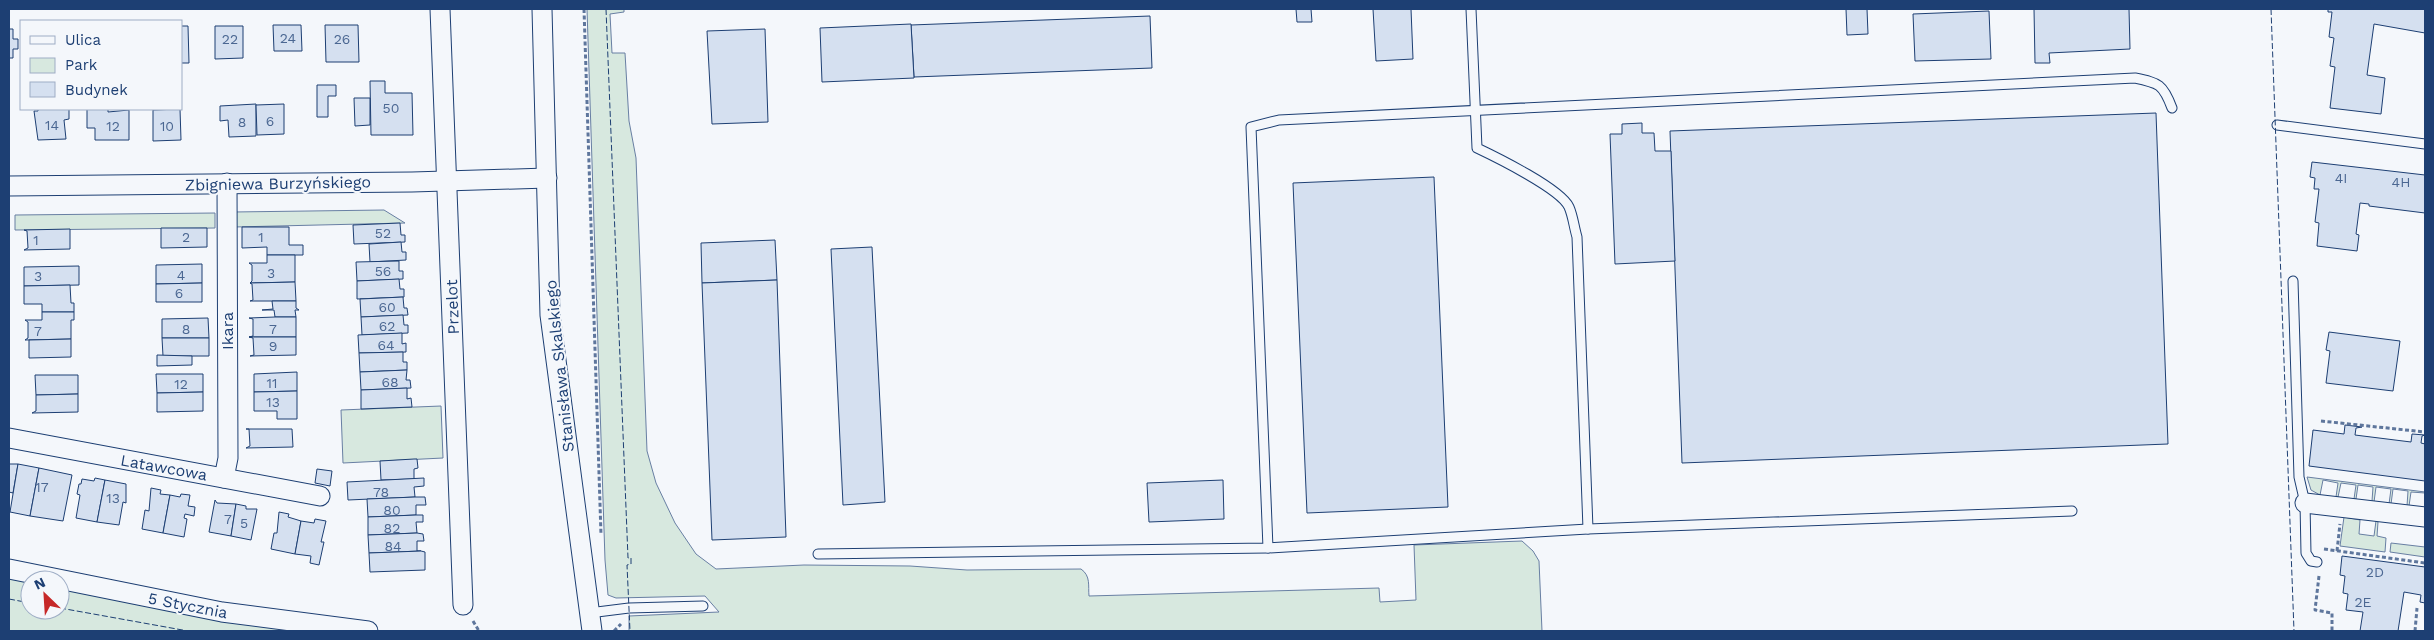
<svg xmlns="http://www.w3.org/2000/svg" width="2434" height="640" font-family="'Work Sans',sans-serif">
	<rect width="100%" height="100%" fill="#f4f7fb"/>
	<g fill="#d7e8df" stroke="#687fa3">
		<path d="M587,9H624V12L610,14L612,53H625L629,121L636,158L647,451L656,483L675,523L696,554L716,569L804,565L910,566L967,570L1081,569C1091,576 1088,586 1089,596L1379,588L1380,602L1416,600L1414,545L1522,541L1533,551L1539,561L1542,631H629V616L719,612L705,596L616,598L608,595L605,560Z"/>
		<path d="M384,210L405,223L234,227L233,212Z"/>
		<path d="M215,213V228L15,230V215Z"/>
		<path d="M441,406L443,458L343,463L341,410Z"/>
		<path d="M2307,477L2425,492V493L2411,492L2409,506H2407L2408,491L2393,489L2391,504H2389L2391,489L2376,487L2374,502L2372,501L2373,487L2358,485L2356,499H2354L2356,485L2341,483L2338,497H2336L2338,483L2323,480L2320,495L2311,490Z"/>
		<path d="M2344,517L2360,520L2359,534L2374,536L2376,521L2378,522L2377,536L2386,538L2385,552L2340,546Z"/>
		<path d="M2391,543L2425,547V557L2390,552Z"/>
		<path d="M9,574L30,580V610H60V584L306,631H9Z"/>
	</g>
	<g fill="#d5e0f0" stroke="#1d3f73">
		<path d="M1296,9H1311L1312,22H1297Z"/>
		<path d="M1373,9H1411L1413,59L1376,61Z"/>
		<path d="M1846,9H1867L1868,34L1847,35Z"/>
		<path d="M2034,9H2129L2130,49L2049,53L2050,63H2035Z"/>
		<path d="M2328,9H2425V33L2374,24L2367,75L2385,78L2381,114L2330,108L2335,67L2330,66L2334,38L2329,37L2332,12H2328Z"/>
		<path d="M1989,11L1991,59L1915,61L1913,14Z"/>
		<path d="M1150,16L1152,68L914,77L911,25Z"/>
		<path d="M911,24L914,78L822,82L820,28Z"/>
		<path d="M273,25H301L302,51H274Z"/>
		<path d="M325,25H358L359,62H326Z"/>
		<path d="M181,26H188L189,63H181Z"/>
		<path d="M215,26H243V58L215,59Z"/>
		<path d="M9,29H13V39H18V49H13V58H9Z"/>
		<path d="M765,29L768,122L712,124L707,31Z"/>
		<path d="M370,81H385V93H412L413,135H371Z"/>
		<path d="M317,85H336V96H328V117H317Z"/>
		<path d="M354,98H370V125L355,126Z"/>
		<path d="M256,104V136L229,137L228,120L220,121V106Z"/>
		<path d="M284,104V134L257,135L256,105Z"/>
		<path d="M38,109H69V119L64,120L66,139L38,140L34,111H38Z"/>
		<path d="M87,109H108V112L129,110V140H95V128H87Z"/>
		<path d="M180,109L181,140L153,141V110Z"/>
		<path d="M2156,113L2168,444L1682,463L1670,131Z"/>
		<path d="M1642,123V133H1654L1655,151H1671L1675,261L1615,264L1610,134H1622V124Z"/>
		<path d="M2312,162L2425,175V213L2369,206V204L2360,203L2356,234L2359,235L2357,251L2317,246L2319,223L2315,222L2319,189H2314L2315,178L2310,177Z"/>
		<path d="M1434,177L1448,507L1307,513L1293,183Z"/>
		<path d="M400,223L401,235H405V242L354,244L353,225Z"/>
		<path d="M242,227H289V245H303V255H267V247L242,248Z"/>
		<path d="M161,228H207V247L161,248Z"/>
		<path d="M70,229V249L24,250L28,248L27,231L24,230Z"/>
		<path d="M775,240L777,280L702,283L701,243Z"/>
		<path d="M401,242L402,252H406V260L370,262L369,244Z"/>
		<path d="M872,247L885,502L843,505L831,249Z"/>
		<path d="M267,255H295V282L250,283L252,281V265L249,263H267Z"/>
		<path d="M399,261V271H403V279L357,281L356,262Z"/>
		<path d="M202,264V283L156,284V265Z"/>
		<path d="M79,266V285L24,286V267Z"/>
		<path d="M399,279L400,289H404V297L357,299V281Z"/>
		<path d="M777,280L786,537L712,540L702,283Z"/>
		<path d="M295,282L296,301H250L253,300L252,284L250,283Z"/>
		<path d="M202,283V302H156V284Z"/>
		<path d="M70,285L71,303H74V312H42V304H24V286Z"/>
		<path d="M403,297L404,308H407L408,315L361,317L360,299Z"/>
		<path d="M272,301H296V308L299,310H295L296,317H275L274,310H262L273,309Z"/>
		<path d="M42,312H74V320H71V339L25,340L28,338V322L25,320H42Z"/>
		<path d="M403,315L404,325H408V333L362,335L361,317Z"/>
		<path d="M275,317H296V337H249L253,336V319L249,318Z"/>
		<path d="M208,318L209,338H162V319Z"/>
		<path d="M2329,332L2400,341L2393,391L2326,383L2330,351L2326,350Z"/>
		<path d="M402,333V344L406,343V352L359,353L358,335Z"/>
		<path d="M249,337H296V355L250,356L254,355L253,338Z"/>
		<path d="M162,338H209V356H163Z"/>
		<path d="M71,339V357L29,358V340Z"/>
		<path d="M403,352V362H407V370L360,372L359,353Z"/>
		<path d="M157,355L192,356V365L157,366Z"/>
		<path d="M407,370L406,380H410L411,388L361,390L360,372Z"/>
		<path d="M297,372V391L254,392V374Z"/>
		<path d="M156,374H203V392L157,393Z"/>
		<path d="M35,375H78V394L36,395Z"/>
		<path d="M407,388V399L411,398L412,407L361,409V390Z"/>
		<path d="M297,391V419H277V411H254V392Z"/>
		<path d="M203,392V411L157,412V393Z"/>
		<path d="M78,394V412L32,413L36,411V395Z"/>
		<path d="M2345,425L2362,427L2356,428L2355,435L2411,442L2412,434L2425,435L2422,436L2421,443L2425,444V481L2309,466L2313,430L2344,434Z"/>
		<path d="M246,429H292L293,447L246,448L250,446L249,429Z"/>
		<path d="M414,459H417L418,468L414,469V479L381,480L380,461Z"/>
		<path d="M9,464H18L13,493L9,492Z"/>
		<path d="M18,464L39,468L30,516L10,512Z"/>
		<path d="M39,468L72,475L63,521L30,516Z"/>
		<path d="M317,469L332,471L330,486L315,483Z"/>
		<path d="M95,478L105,480L97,522L76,518L80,495L77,494L79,484H81L82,479L94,481Z"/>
		<path d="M424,478V486L414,487L415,497L348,500L347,482Z"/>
		<path d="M105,480L126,484V503L123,502L119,525L97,522Z"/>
		<path d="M1223,480L1224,519L1149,522L1147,483Z"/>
		<path d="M151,488L161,490L160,494L170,495L163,533L142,529L145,510L149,511Z"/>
		<path d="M181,494L190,495L188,506L195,507L194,516L185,514L184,518L187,519L184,537L163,533L170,495L180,497Z"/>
		<path d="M415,497H425L426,505H416V515L368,517L367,499Z"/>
		<path d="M215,500L217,503L236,504L231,536L209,532Z"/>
		<path d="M236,504L246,506V509H257L251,540L231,536Z"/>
		<path d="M279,512L289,514L288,517L301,521L295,554L271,549L274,533H277Z"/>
		<path d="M416,515H423V522H416L417,533L368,535V517Z"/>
		<path d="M315,519L326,521L321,542H324L319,565L310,563L311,556L295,554L301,521L314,523Z"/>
		<path d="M417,533L423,534L424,541H417V551H421L369,553L368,535Z"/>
		<path d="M421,551L425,552V570L370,572L369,553Z"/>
		<path d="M2342,556L2425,567V603L2420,602L2421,595L2404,592L2398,631H2360L2363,612L2346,610L2348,594L2343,593L2345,576L2340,575Z"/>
	</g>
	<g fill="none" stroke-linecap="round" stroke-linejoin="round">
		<g stroke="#1d3f73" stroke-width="11">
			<g id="service">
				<path d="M1471,9L1477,148C1496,157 1561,189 1569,207C1573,216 1574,227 1577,237L1588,529"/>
				<path d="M2277,125L2425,144"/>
				<path d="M2293,281L2299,477L2305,503L2306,553L2311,561L2317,562"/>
				<path d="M1268,548L1251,127L1279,120L2135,78C2159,83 2163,84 2172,108"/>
				<path d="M818,554L1268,548L1588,529L2072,511"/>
				<path d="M589,613L629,608L703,606"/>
			</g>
		</g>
		<g stroke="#1d3f73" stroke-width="21">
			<g id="minor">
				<path d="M440,9L463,605"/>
				<path d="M542,9L550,315L592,631"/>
				<path d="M9,186L412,182L547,178"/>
				<path d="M9,438L320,496"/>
				<path d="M224,478L228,458L227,183"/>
				<path d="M2305,503L2425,517"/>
				<path d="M9,569L222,612L368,631"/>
			</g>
		</g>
		<g stroke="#5e769c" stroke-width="3" stroke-dasharray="4 2.5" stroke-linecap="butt">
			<path d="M584,9L601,535"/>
			<path d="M2321,421L2425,432"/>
			<path d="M2324,549L2425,563"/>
			<path d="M2337,551L2340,524"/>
			<path d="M2319,576L2315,610L2332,613V631"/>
			<path d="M473,621L479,631"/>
			<path d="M614,631L621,624"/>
			<path d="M2415,631L2417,608"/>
		</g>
		<use href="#service" stroke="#f4f7fb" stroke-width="9"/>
		<use href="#minor" stroke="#f4f7fb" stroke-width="19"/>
		<g stroke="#1d3f73" stroke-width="1" stroke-dasharray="6 2.5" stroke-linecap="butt">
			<path d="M606,9L628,558H631V564L627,565L630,631"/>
			<path d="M2271,9L2294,631"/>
			<path d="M9,599L30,603"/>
			<path d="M60,608L188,631"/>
		</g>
	</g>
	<g text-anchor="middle" stroke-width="4" stroke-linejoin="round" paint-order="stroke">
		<g font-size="14" fill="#4b6792">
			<text x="288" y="43">24</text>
			<text x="230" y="44">22</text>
			<text x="342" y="44">26</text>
			<text x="391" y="113">50</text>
			<text x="270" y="126">6</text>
			<text x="242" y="127">8</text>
			<text x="52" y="130">14</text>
			<text x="113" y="131">12</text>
			<text x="167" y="131">10</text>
			<text x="2341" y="183">4I</text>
			<text x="2401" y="187">4H</text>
			<text x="383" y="238">52</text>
			<text x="186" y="242">2</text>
			<text x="261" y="242">1</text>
			<text x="36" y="245">1</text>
			<text x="383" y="276">56</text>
			<text x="271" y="278">3</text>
			<text x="181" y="280">4</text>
			<text x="38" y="281">3</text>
			<text x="179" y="298">6</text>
			<text x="387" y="312">60</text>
			<text x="387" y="331">62</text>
			<text x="186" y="334">8</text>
			<text x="273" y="334">7</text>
			<text x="38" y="336">7</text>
			<text x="386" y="350">64</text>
			<text x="273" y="351">9</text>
			<text x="390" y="387">68</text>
			<text x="272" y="388">11</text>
			<text x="181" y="389">12</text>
			<text x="273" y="407">13</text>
			<text x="42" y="492">17</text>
			<text x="381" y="497">78</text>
			<text x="113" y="503">13</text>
			<text x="392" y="515">80</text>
			<text x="228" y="524">7</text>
			<text x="244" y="528">5</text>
			<text x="392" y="533">82</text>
			<text x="393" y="551">84</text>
			<text x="2375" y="577">2D</text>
			<text x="2363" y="607">2E</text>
		</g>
		<g font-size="16" fill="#1d3f73" stroke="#f4f7fb">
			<text transform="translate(278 183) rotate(-1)" y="6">Zbigniewa Burzyńskiego</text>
			<text transform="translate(452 307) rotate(-92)" y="6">Przelot</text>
			<text transform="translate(227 331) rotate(-90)" y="6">Ikara</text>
			<text transform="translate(559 366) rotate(-96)" y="6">Stanisława Skalskiego</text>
			<text transform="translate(164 467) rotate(10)" y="6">Latawcowa</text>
			<text transform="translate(188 605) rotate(11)" y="6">5 Stycznia</text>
		</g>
	</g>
	<rect width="2434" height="640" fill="none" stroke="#1d3f73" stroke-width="20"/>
	<rect x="20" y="20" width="162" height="90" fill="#f4f7fb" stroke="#9eadc5"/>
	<rect x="30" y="36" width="25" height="8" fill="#f4f7fb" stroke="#9eadc5"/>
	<text x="65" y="45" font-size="15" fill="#1d3f73">Ulica</text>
	<rect x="30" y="58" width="25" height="15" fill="#d7e8df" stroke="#9eadc5"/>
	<text x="65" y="70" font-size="15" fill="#1d3f73">Park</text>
	<rect x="30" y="82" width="25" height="15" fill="#d5e0f0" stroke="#9eadc5"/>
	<text x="65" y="95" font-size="15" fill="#1d3f73">Budynek</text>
	<g transform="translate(45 595) rotate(335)"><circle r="24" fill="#f4f7fb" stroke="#9eadc5"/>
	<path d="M0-4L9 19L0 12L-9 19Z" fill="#c62828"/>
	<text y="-8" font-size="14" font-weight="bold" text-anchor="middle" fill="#1d3f73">N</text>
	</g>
</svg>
